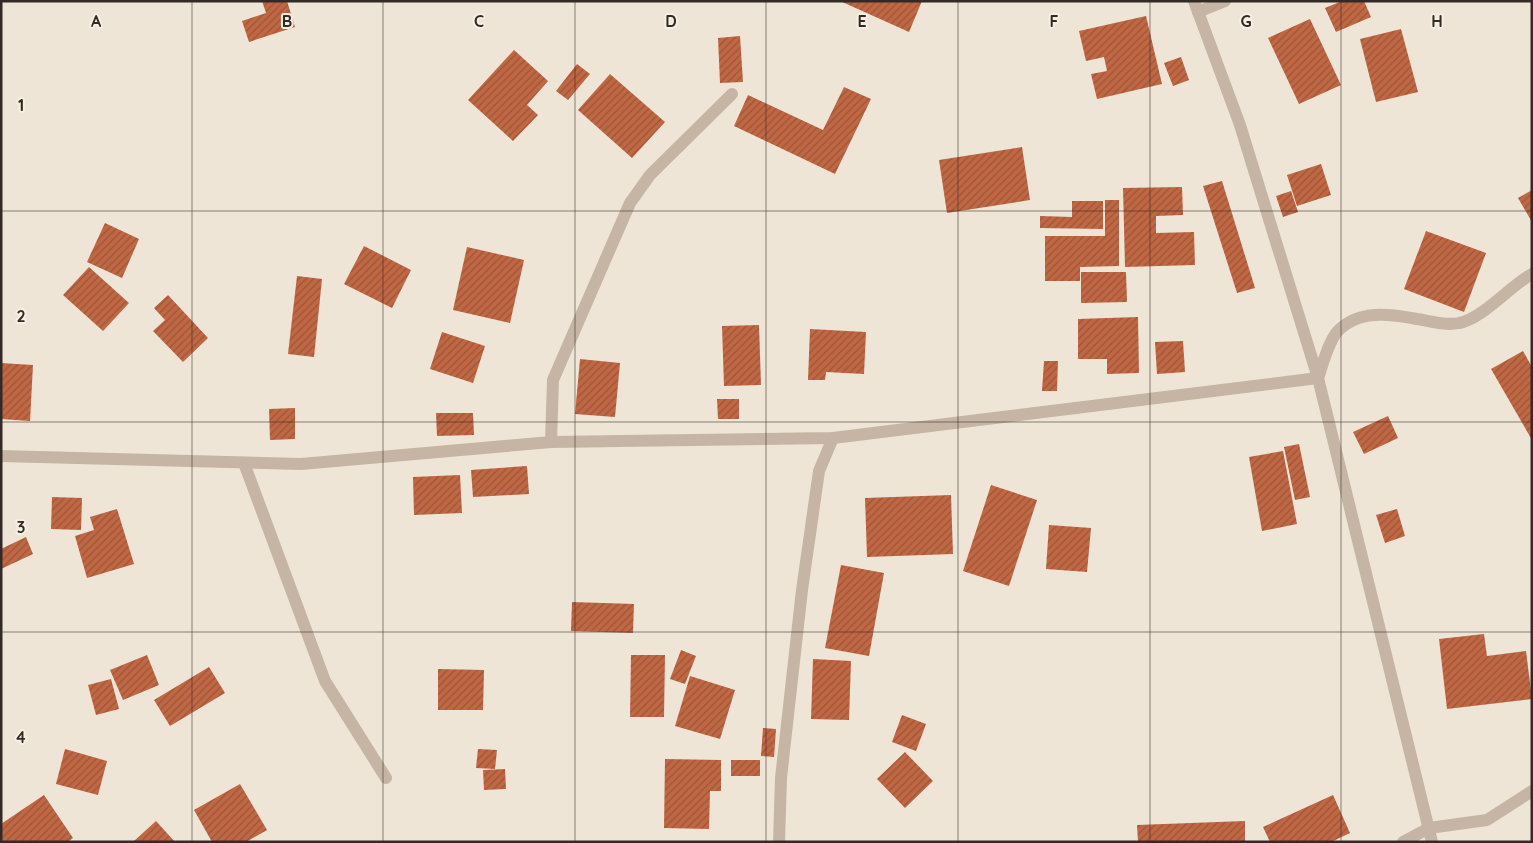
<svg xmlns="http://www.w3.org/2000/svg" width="1533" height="843" font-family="Quicksand,sans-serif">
	<defs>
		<pattern id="building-hatch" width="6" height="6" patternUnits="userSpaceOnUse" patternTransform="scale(1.25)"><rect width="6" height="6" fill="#c06744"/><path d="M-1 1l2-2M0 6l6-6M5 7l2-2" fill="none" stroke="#9d5539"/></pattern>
	</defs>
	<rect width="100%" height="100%" fill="#efe5d7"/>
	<g fill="url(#building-hatch)">
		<path d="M262,1H287L295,27L249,42L242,21L266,13Z"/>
		<path d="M840,1H922L909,32Z"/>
		<path d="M1342,1H1364L1371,17L1336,32L1325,8Z"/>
		<path d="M1146,16L1162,84L1097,99L1091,74L1107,71L1104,57L1086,61L1079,31Z"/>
		<path d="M1310,19L1341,85L1299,104L1268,38Z"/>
		<path d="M1401,29L1418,92L1376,102L1360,39Z"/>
		<path d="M740,36L743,82L720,83L718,38Z"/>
		<path d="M514,50L548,81L527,105L538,115L513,141L468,100Z"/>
		<path d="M1181,57L1189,80L1173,86L1164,63Z"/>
		<path d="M577,64L590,74L568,100L556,91Z"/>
		<path d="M610,74L665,122L632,158L578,110Z"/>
		<path d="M844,87L871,99L835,174L734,126L748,95L823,130Z"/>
		<path d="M1022,147L1030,200L947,213L939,160Z"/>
		<path d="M1321,164L1331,195L1297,206L1287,175Z"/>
		<path d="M1222,181L1255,288L1237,293L1203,186Z"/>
		<path d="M1182,187L1183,215L1156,216V233L1194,232L1195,265L1125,267L1123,188Z"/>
		<path d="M1532,190V222L1518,198Z"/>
		<path d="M1291,191L1298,212L1283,217L1276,196Z"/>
		<path d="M1105,200H1119V266L1080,267V281H1045V236H1105Z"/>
		<path d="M1072,201H1103V229L1040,228V216L1072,217Z"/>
		<path d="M105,223L139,239L122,278L87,262Z"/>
		<path d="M1426,231L1486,253L1464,312L1404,289Z"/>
		<path d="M364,246L411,270L392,308L344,284Z"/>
		<path d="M467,247L524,260L510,323L453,310Z"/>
		<path d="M89,267L129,303L103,331L63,295Z"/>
		<path d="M1081,272H1126L1127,302L1081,303Z"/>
		<path d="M297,276L322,279L314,357L288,354Z"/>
		<path d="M168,295L208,338L183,362L153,331L165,320L154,308Z"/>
		<path d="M1138,317L1139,373L1107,374V359H1078V319Z"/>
		<path d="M759,325L761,385L724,386L722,326Z"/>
		<path d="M810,329L866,332L864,374L826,372L825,380H808Z"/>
		<path d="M442,332L485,346L473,383L430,369Z"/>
		<path d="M1183,341L1185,372L1157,374L1155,342Z"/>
		<path d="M1523,351L1532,367V440L1491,369Z"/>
		<path d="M580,359L620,363L615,417L575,414Z"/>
		<path d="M1044,361H1058L1057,391H1042Z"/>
		<path d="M1,363L33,365L30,421L1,419Z"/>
		<path d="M717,399H739V419H718Z"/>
		<path d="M295,408V439L270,440L269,409Z"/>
		<path d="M436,413H473L474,435L437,436Z"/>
		<path d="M1388,416L1398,438L1364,454L1353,432Z"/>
		<path d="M1299,444L1310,497L1295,500L1284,447Z"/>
		<path d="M1283,451L1297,524L1262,531L1249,457Z"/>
		<path d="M527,466L529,494L473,497L471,470Z"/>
		<path d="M460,475L462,513L414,515L413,477Z"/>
		<path d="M991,485L1037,500L1009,586L963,571Z"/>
		<path d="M951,495L953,554L867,557L865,498Z"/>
		<path d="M52,497L82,498L81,530L51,529Z"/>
		<path d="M117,509L134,564L87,578L75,536L94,530L90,517Z"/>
		<path d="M1397,509L1405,536L1385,543L1376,515Z"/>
		<path d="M1049,525L1091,528L1087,572L1046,569Z"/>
		<path d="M26,537L33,554L1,569V549Z"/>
		<path d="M841,565L884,573L869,656L825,648Z"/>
		<path d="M572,602L634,604L633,633L571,631Z"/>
		<path d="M1484,634L1487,656L1526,651L1532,699L1447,709L1439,639Z"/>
		<path d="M681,650L696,656L685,684L670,679Z"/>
		<path d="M147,655L159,685L123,700L110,670Z"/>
		<path d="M631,655H665L664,717H630Z"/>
		<path d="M813,659L851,661L849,720L811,719Z"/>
		<path d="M209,667L225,693L170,726L154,700Z"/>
		<path d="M438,669L484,670L483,710H438Z"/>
		<path d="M690,676L735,690L720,739L675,726Z"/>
		<path d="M111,679L119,709L96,715L88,685Z"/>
		<path d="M902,715L926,724L916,751L892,742Z"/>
		<path d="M763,728L776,729L774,757L761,756Z"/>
		<path d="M65,749L107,761L98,795L56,784Z"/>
		<path d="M478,749L497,750L495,769L476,768Z"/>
		<path d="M905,752L933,781L905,808L877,779Z"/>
		<path d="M665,759L721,760V791H710L709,829L664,828Z"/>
		<rect x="731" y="760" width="29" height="16"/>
		<path d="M505,769L506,789L484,790L483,770Z"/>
		<path d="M240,784L267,830L246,842H212L194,810Z"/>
		<path d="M44,795L73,838L68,842H1V824Z"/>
		<path d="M1333,795L1350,833L1331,842H1270L1263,827Z"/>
		<path d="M156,821L175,842H133Z"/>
		<path d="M1245,821V842H1138L1137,825Z"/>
	</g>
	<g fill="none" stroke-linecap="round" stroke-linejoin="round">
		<g stroke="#c6b5a4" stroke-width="12">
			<path d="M1194,1L1240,125L1318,378L1432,842"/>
			<path d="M1198,12L1225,1"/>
			<path d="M551,442L553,380L630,203L650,175L732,94"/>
			<path d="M1,456L301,464L551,442L833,438L1318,378C1323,364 1328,343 1337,332C1358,309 1390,314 1417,319C1431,321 1445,326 1459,323C1482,319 1510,286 1532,274"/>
			<path d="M244,463L325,681L386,778"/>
			<path d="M779,842L781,778L802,590L819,471L833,438"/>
			<path d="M1403,842L1429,828L1487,820L1532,791"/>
		</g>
	</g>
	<path fill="none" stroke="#322a25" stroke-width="1" stroke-opacity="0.55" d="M192,1V842M383,1V842M575,1V842M766,1V842M958,1V842M1150,1V842M1341,1V842M1,211H1532M1,422H1532M1,632H1532"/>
	<g font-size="16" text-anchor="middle" font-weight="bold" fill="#322a25" stroke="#f7efe2" stroke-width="4" stroke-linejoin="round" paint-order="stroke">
		<text x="96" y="27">A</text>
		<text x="287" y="27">B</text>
		<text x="479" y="27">C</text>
		<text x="671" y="27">D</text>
		<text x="862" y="27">E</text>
		<text x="1054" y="27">F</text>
		<text x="1246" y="27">G</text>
		<text x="1437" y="27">H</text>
		<text x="21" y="111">1</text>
		<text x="21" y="322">2</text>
		<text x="21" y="533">3</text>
		<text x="21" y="743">4</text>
	</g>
	<rect width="1533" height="843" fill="none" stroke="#322a25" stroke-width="5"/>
</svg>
